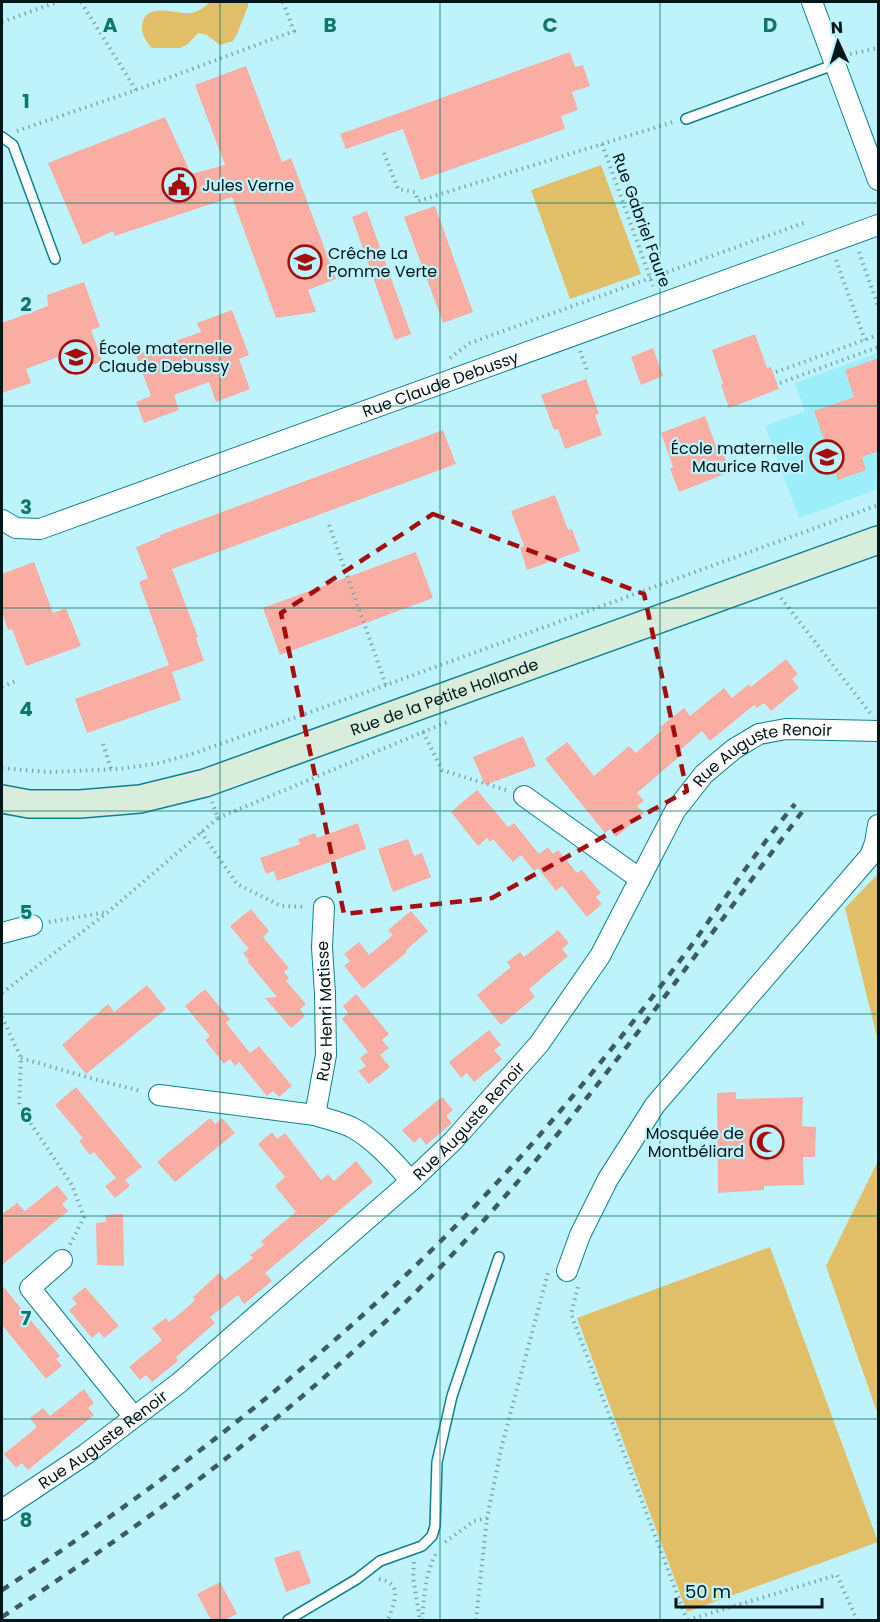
<svg xmlns="http://www.w3.org/2000/svg" width="880" height="1622" font-family="Poppins,sans-serif">
	<rect width="100%" height="100%" fill="#bef3fb"/>
	<path fill="#9ceefa" d="M878,353V489L799,518L765,426L805,411L795,383Z"/>
	<g fill="#e1bf68">
		<path d="M210,2H248V6L237,34L233,41L220,45L207,35L198,33L188,44L180,48H152C146,42 142,35 142,27C144,0 176,15 190,13C199,12 204,7 210,2Z"/>
		<path d="M601,165L641,274L570,299L531,190Z"/>
		<path d="M878,874V1041L845,908Z"/>
		<path d="M878,1161V1415L826,1266Z"/>
		<path d="M770,1247L878,1542L687,1612L577,1318Z"/>
	</g>
	<g fill="#faada2">
		<path d="M570,52L575,67L583,65L590,86L572,92L578,110L561,116L565,129L421,180L403,129L346,149L340,134Z"/>
		<path d="M246,66L282,162L291,158L336,279L308,290L316,312L276,318L232,197L115,236L113,231L83,245L48,163L165,117L191,174L225,165L195,85Z"/>
		<path d="M435,206L473,312L443,323L404,217Z"/>
		<path d="M367,211L411,334L395,340L352,217Z"/>
		<path d="M84,282L100,327L91,330L102,361L68,374L60,356L26,369L31,383L2,393V323L48,306L47,295Z"/>
		<path d="M232,310L249,355L239,359L250,389L216,402L209,382L174,395L179,410L144,423L136,402L151,396L136,355L201,332L197,323Z"/>
		<path d="M755,334L767,368L771,367L779,389L729,408L721,385L723,384L712,350Z"/>
		<path d="M653,348L663,376L641,385L631,357Z"/>
		<path d="M879,358V451L862,457L866,470L838,480L814,411L854,397L845,370Z"/>
		<path d="M586,379L599,414L595,415L602,435L565,449L558,429L554,430L541,395Z"/>
		<path d="M705,416L718,451L722,450L730,472L679,492L670,469L673,467L661,433Z"/>
		<path d="M443,430L456,464L172,569L198,637L196,638L204,661L172,672L181,700L87,733L75,699L169,665L139,582L148,578L136,547L161,537L160,535Z"/>
		<path d="M555,495L568,530L572,529L580,551L527,570L520,548L524,546L511,511Z"/>
		<path d="M416,552L433,598L280,655L263,608Z"/>
		<path d="M34,562L53,613L66,608L81,646L26,666L12,629L8,630L2,612V574Z"/>
		<path d="M786,659L798,674L792,679L799,688L771,711L764,703L757,708L754,705L710,741L702,731L679,751L682,754L637,793L644,801L637,806L644,813L616,837L610,829L605,833L545,759L567,742L594,776L629,746L636,753L662,730L660,727L684,708L690,716L724,688L732,698L749,684L751,687Z"/>
		<path d="M523,736L536,766L485,785L473,757Z"/>
		<path d="M477,790L508,827L514,823L539,854L548,847L553,854L558,850L577,873L582,870L601,893L596,897L602,904L587,917L562,886L556,891L538,868L534,871L521,855L513,862L493,839L490,842L487,838L478,846L451,812Z"/>
		<path d="M358,823L366,849L277,881L274,871L266,874L260,858L300,844L298,839L315,833L317,838Z"/>
		<path d="M408,839L414,856L422,853L431,877L393,892L378,849Z"/>
		<path d="M251,909L269,931L263,937L289,968L284,972L289,978L286,981L306,1004L300,1009L305,1016L291,1028L265,998L277,997L247,961L249,960L243,953L249,949L230,926Z"/>
		<path d="M411,911L428,931L406,950L407,952L363,989L344,966L350,961L344,954L359,942L369,955L393,935L388,930Z"/>
		<path d="M558,930L569,943L562,949L568,956L529,989L535,997L501,1025L477,995L511,967L507,962L520,952L524,957Z"/>
		<path d="M147,985L166,1009L86,1074L62,1045L108,1004L114,1012Z"/>
		<path d="M205,989L230,1019L226,1023L250,1053L259,1046L292,1086L279,1097L273,1091L267,1096L239,1062L235,1066L230,1059L224,1064L205,1040L210,1036L185,1006Z"/>
		<path d="M356,994L389,1034L382,1040L389,1048L380,1055L390,1067L369,1084L358,1071L366,1066L360,1058L368,1052L342,1019L348,1013L343,1006Z"/>
		<path d="M489,1030L501,1045L494,1050L502,1059L474,1082L467,1073L461,1078L449,1062Z"/>
		<path d="M76,1087L142,1167L125,1180L130,1186L115,1198L105,1186L116,1178L94,1152L90,1155L79,1141L83,1138L55,1105Z"/>
		<path d="M736,1092V1099L803,1097L802,1126L816,1127L815,1157H803L804,1185L764,1186V1190L718,1193L717,1093Z"/>
		<path d="M442,1097L453,1110L446,1116L452,1123L426,1145L420,1137L414,1143L402,1130Z"/>
		<path d="M210,1118L215,1124L222,1118L235,1133L175,1182L157,1162Z"/>
		<path d="M272,1132L277,1139L285,1133L321,1180L328,1174L334,1181L356,1161L373,1182L265,1273L272,1281L244,1304L238,1295L210,1317L215,1323L176,1357L178,1361L152,1382L146,1375L140,1380L129,1367L162,1340L152,1328L166,1318L169,1322L183,1311L195,1300L193,1297L219,1273L225,1280L253,1258L250,1255L264,1245L261,1241L296,1212L275,1186L285,1177L258,1144Z"/>
		<path d="M57,1185L68,1199L62,1204L68,1211L2,1265V1214L17,1203L25,1211Z"/>
		<path d="M123,1214L124,1266L97,1265L96,1223L106,1222L105,1215Z"/>
		<path d="M2,1285L60,1356L56,1359L62,1366L46,1379L2,1325Z"/>
		<path d="M85,1287L119,1326L104,1338L99,1332L92,1338L69,1310L77,1304L72,1298Z"/>
		<path d="M84,1389L94,1403L88,1408L94,1415L28,1470L22,1463L16,1468L4,1454L37,1427L30,1418L43,1408L50,1416Z"/>
		<path d="M299,1550L311,1583L286,1592L274,1558Z"/>
		<path d="M220,1582L237,1614L224,1620H211L197,1594Z"/>
	</g>
	<g fill="none" stroke-linecap="round" stroke-linejoin="round">
		<g stroke="#0e808d" stroke-width="12">
			<g id="lane">
				<path d="M686,119L836,64"/>
				<path d="M2,137L13,145L55,259"/>
				<path d="M288,1620L357,1579L380,1561L422,1546L432,1536L435,1526L437,1462L452,1396L499,1257"/>
			</g>
		</g>
		<g stroke="#0e808d" stroke-width="22">
			<g id="street">
				<path d="M812,2L878,180"/>
				<path id="s1" d="M2,520L16,528L40,529L878,225"/>
				<path d="M524,796L640,879"/>
				<path d="M2,933L32,925"/>
				<path d="M159,1095L315,1115C327,1119 340,1122 351,1127C373,1138 395,1163 411,1181"/>
				<path id="s2" d="M315,1115L326,1055L325,994L322,947L324,907"/>
				<path d="M62,1260L30,1288L134,1417"/>
				<path d="M567,1271L580,1235L608,1179L655,1105L870,856L875,843L878,825"/>
				<path id="s3" d="M2,1510L86,1454L179,1383L411,1181L453,1141L539,1044L600,956L675,811L704,774L734,749L759,734L786,729L878,731"/>
			</g>
		</g>
		<g stroke="#0e808d" stroke-width="30">
			<g id="secondary">
				<path id="s4" d="M2,799L29,804H80L140,799L205,783L878,540"/>
			</g>
		</g>
		<g stroke="#7ea8ae" stroke-width="4" stroke-dasharray="1.5 4.5" stroke-linecap="butt">
			<path d="M2,22L57,2"/>
			<path d="M850,54L878,48"/>
			<path d="M136,90L294,31L283,2"/>
			<path d="M17,131L136,90L81,2"/>
			<path d="M602,144L653,286"/>
			<path d="M384,153L398,189L415,192L418,201L673,122"/>
			<path d="M859,252L878,306"/>
			<path d="M836,260L865,340"/>
			<path d="M580,351L588,373"/>
			<path d="M450,358L470,343L806,222"/>
			<path d="M776,372L878,335"/>
			<path d="M780,383L878,347"/>
			<path d="M329,525L386,685"/>
			<path d="M781,598L870,713"/>
			<path d="M2,687L16,681"/>
			<path d="M423,732L442,770L506,790"/>
			<path d="M103,744L111,769"/>
			<path d="M2,768L49,772L118,769L160,763L195,753L386,685L878,505"/>
			<path d="M218,818L447,722"/>
			<path d="M201,832L237,884L281,906L306,907"/>
			<path d="M49,922L107,912"/>
			<path d="M2,993L108,912L218,818L212,802"/>
			<path d="M2,1017L21,1058L19,1106L72,1185L84,1217L70,1245"/>
			<path d="M21,1058L90,1078L141,1091"/>
			<path d="M578,1287L571,1314L687,1620"/>
			<path d="M445,1542L474,1521L487,1518L502,1445L548,1273"/>
			<path d="M414,1562L413,1577L420,1620"/>
			<path d="M379,1579C404,1583 394,1603 388,1620"/>
			<path d="M422,1620C424,1598 425,1572 437,1552"/>
			<path d="M476,1620L487,1518"/>
			<path d="M688,1620L837,1575L857,1620"/>
		</g>
		<use href="#lane" stroke="#fff" stroke-width="9"/>
		<use href="#street" stroke="#fff" stroke-width="20"/>
		<use href="#secondary" stroke="#d9eddc" stroke-width="27"/>
		<g stroke="#3d5b60" stroke-width="4.5" stroke-dasharray="8 8" stroke-linecap="butt">
			<path d="M2,1590C204,1458 393,1307 550,1123C598,1067 644,1009 688,950C723,902 756,851 795,804"/>
			<path d="M2,1617C174,1505 338,1381 476,1229C595,1098 696,953 802,812"/>
		</g>
	</g>
	<path fill="none" stroke="#a40d0e" stroke-width="4.5" stroke-dasharray="12 8" stroke-linejoin="round" d="M433,514L644,594L687,791L492,898L344,914L281,613Z"/>
	<path fill="none" stroke="#0f766e" stroke-width="1.5" stroke-opacity="0.55" d="M220,2V1620M440,2V1620M660,2V1620M2,203H878M2,406H878M2,608H878M2,811H878M2,1014H878M2,1216H878M2,1419H878"/>
	<defs>
		<g id="civic-ring" transform="scale(1.725)"><circle r="9.5" fill="#bef3fb" stroke="#a40d0e" stroke-width="1.5"/><path d="M-.6-6.5H3V-4.5H.6V-3L4-1V1h2V6H-6V1h2V-1L-.6-3ZM-1.2 2.5V6h2.4V2.5Z" fill="#a40d0e"/></g>
		<g id="school-ring" transform="scale(1.725)"><circle r="9.5" fill="#bef3fb" stroke="#a40d0e" stroke-width="1.5"/><path d="M0-5L7-2L0 1L-7-2ZM-4 1L0 2.5L4 1V4Q0 6-4 4Z" fill="#a40d0e"/></g>
		<g id="mosque-ring" transform="scale(1.725)"><circle r="9.5" fill="#bef3fb" stroke="#a40d0e" stroke-width="1.5"/><path d="M3.5-4.9A6 6 0 1 0 3.5 4.9A5 5 0 1 1 3.5-4.9Z" fill="#a40d0e"/></g>
	</defs>
	<g fill-rule="evenodd">
		<use href="#civic-ring" x="179" y="185"/>
		<use href="#school-ring" x="305" y="262"/>
		<use href="#school-ring" x="76" y="357"/>
		<use href="#school-ring" x="827" y="457"/>
		<use href="#mosque-ring" x="767" y="1142"/>
	</g>
	<g text-anchor="middle" stroke-width="4.5" stroke-linejoin="round" paint-order="stroke">
		<g font-size="16" fill="#021518" stroke="#bef3fb" text-anchor="start">
			<text x="202" y="191">Jules Verne</text>
			<text x="328" y="259">Crêche La<tspan x="328" dy="18">Pomme Verte</tspan></text>
			<text x="99" y="354">École maternelle<tspan x="99" dy="18">Claude Debussy</tspan></text>
			<text x="804" y="454" text-anchor="end">École maternelle<tspan x="804" dy="18">Maurice Ravel</tspan></text>
			<text x="744" y="1139" text-anchor="end">Mosquée de<tspan x="744" dy="18">Montbéliard</tspan></text>
		</g>
		<g font-size="16" fill="#021518" stroke="#bef3fb">
			<text transform="translate(642 220) rotate(70)" y="6">Rue Gabriel Faure</text>
			<text dy="6" stroke="none"><textPath href="#s1" startOffset="466">Rue Claude Debussy</textPath></text>
			<text dy="6" stroke="none"><textPath href="#s4" startOffset="460">Rue de la Petite Hollande</textPath></text>
			<text dy="6" stroke="none"><textPath href="#s3" startOffset="1095">Rue Auguste Renoir</textPath></text>
			<text dy="6" stroke="none"><textPath href="#s2" startOffset="105">Rue Henri Matisse</textPath></text>
			<text dy="6" stroke="none"><textPath href="#s3" startOffset="609">Rue Auguste Renoir</textPath></text>
			<text dy="6" stroke="none"><textPath href="#s3" startOffset="123">Rue Auguste Renoir</textPath></text>
		</g>
	</g>
	<g font-size="20" text-anchor="middle" font-weight="bold" fill="#0f766e" stroke="#bef3fb" stroke-width="4.5" stroke-linejoin="round" paint-order="stroke">
		<text x="110" y="32">A</text>
		<text x="330" y="32">B</text>
		<text x="550" y="32">C</text>
		<text x="770" y="32">D</text>
		<text x="26" y="108">1</text>
		<text x="26" y="311">2</text>
		<text x="26" y="514">3</text>
		<text x="26" y="716">4</text>
		<text x="26" y="919">5</text>
		<text x="26" y="1122">6</text>
		<text x="26" y="1325">7</text>
		<text x="26" y="1527">8</text>
	</g>
	<rect width="880" height="1622" fill="none" stroke="#021518" stroke-width="6"/>
	<g transform="translate(838 42) rotate(356)" stroke="#bef3fb" stroke-width="4.5" paint-order="stroke">
	<path d="M0-4.5L10 22L0 15L-10 22Z" fill="#021518"/>
	<text y="-9" font-size="16" font-weight="bold" text-anchor="middle" fill="#021518">N</text>
	</g>
	<path d="M676 1598v9h146v-9" fill="none" stroke="#021518" stroke-width="3"/>
	<text x="685" y="1598" font-size="18" fill="#021518" stroke="#bef3fb" stroke-width="4.5" paint-order="stroke">50 m</text>
</svg>
